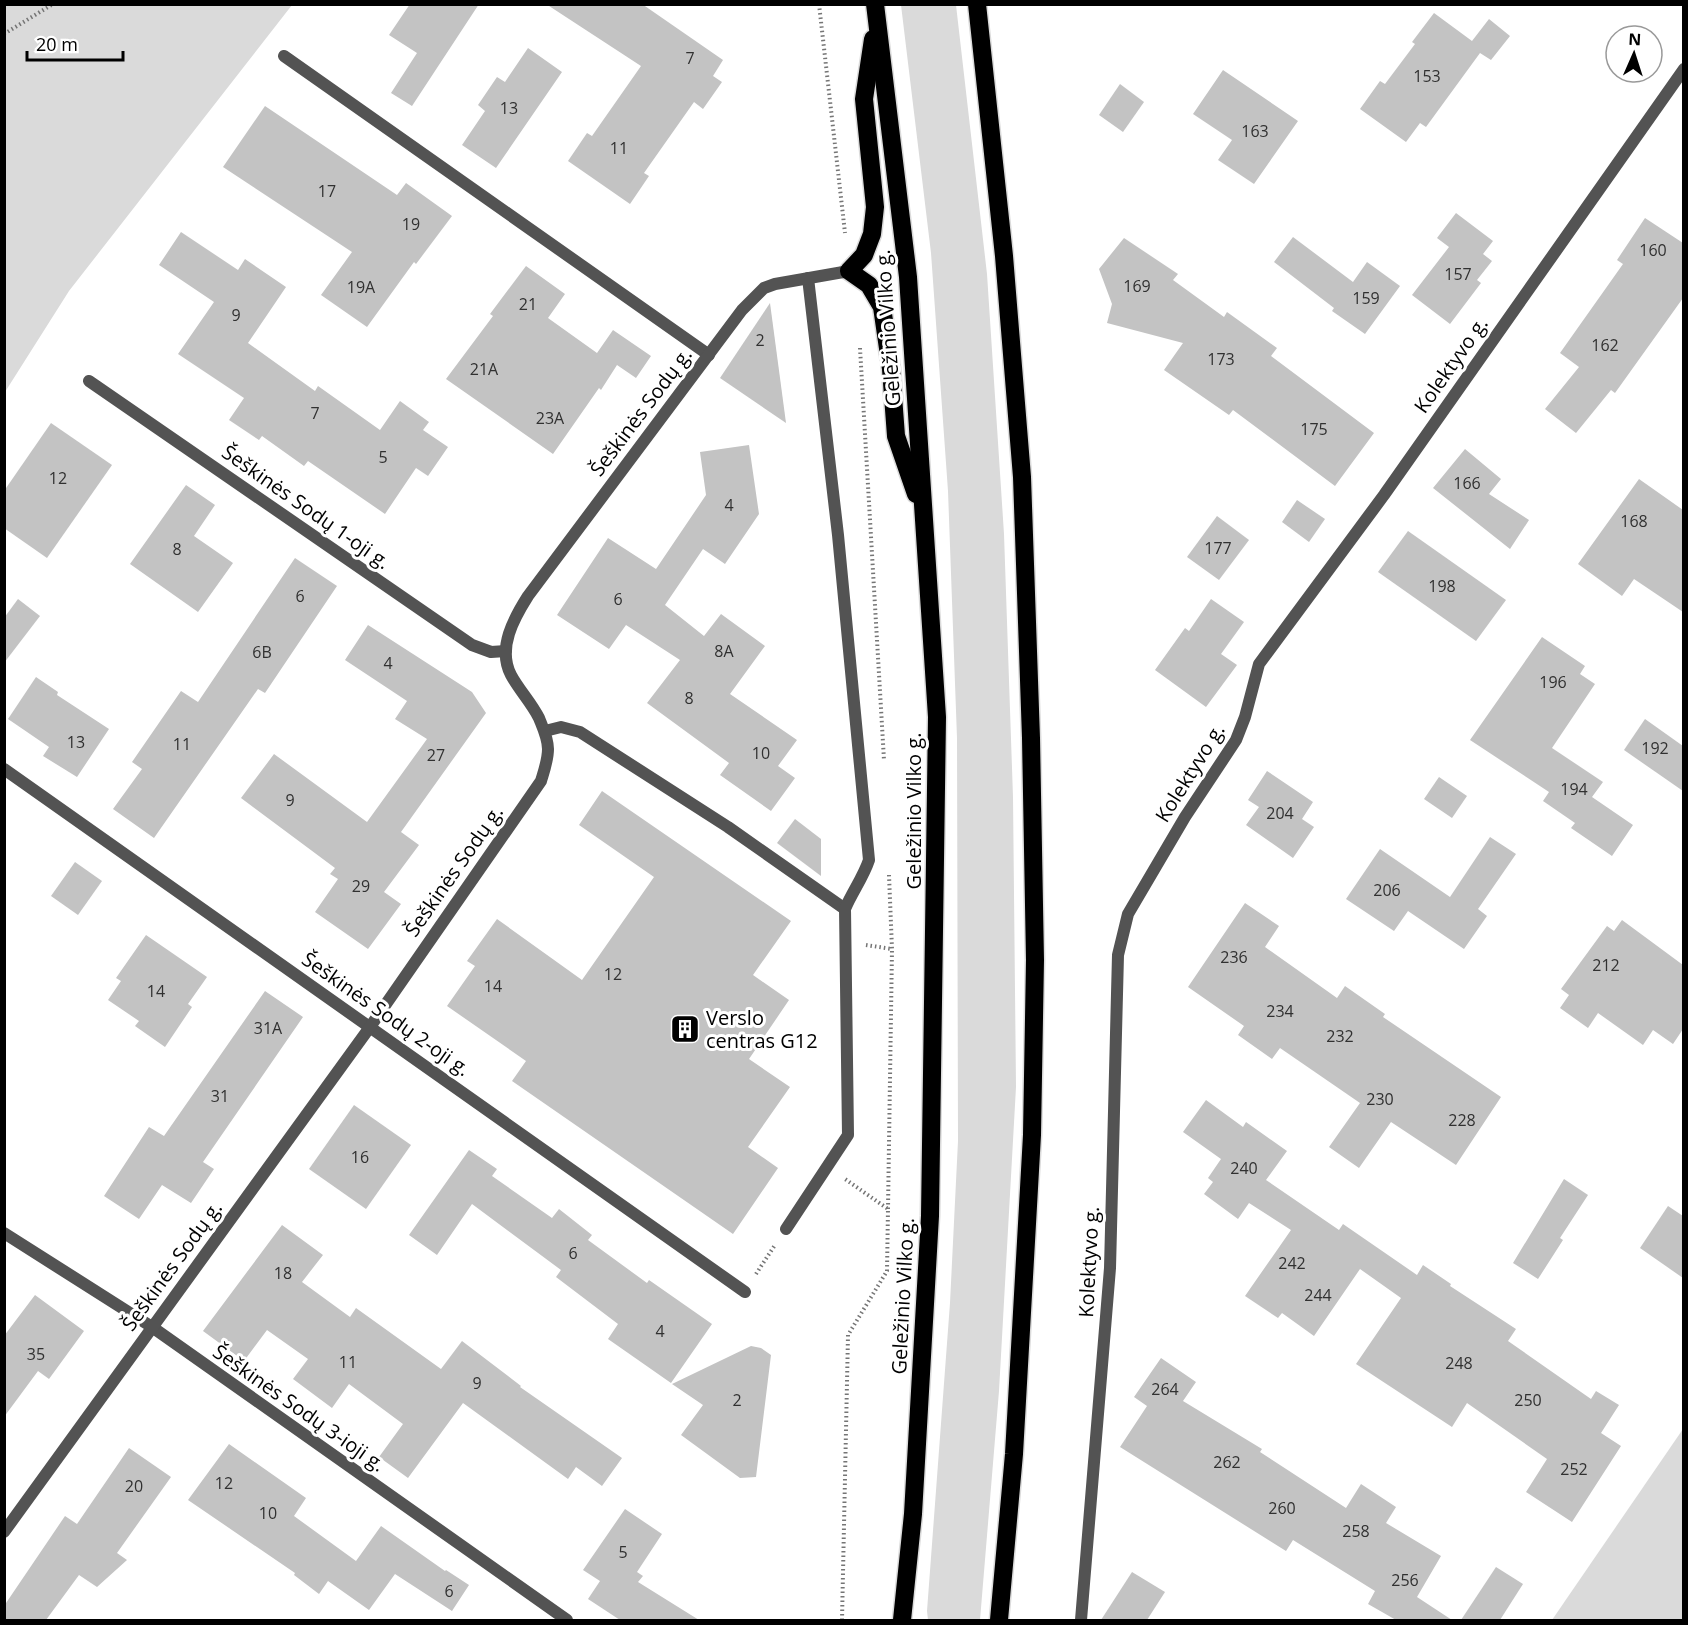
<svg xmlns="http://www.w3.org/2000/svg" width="1688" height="1625" font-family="'Open Sans',sans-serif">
	<rect width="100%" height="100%" fill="#fff"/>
	<g fill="#dadada">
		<path d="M5,4L292,5L69,291L5,392Z"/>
		<path d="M901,5H956L987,274L1004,534L1013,797L1016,1087L999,1391L980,1620H928L927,1611L950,1303L958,1141L957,738L948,491L931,253Z"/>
		<path d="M1683,1429V1620H1552Z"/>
	</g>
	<g fill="#c3c3c3">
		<path d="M410,4H479L412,106L391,93L417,53L389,35Z"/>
		<path d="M546,4H642L723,60L713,76L722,82L703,109L694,102L644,173L649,176L630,204L568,161L587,133L592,136L641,66Z"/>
		<path d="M1434,13L1472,41L1489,19L1510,36L1491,60L1480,53L1426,127L1420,123L1406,142L1360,109L1380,81L1385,84L1415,44L1412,42Z"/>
		<path d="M528,48L562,72L496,168L462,145L485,111L478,105L497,77L505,82Z"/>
		<path d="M1223,70L1298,121L1254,184L1218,160L1232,140L1193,114Z"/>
		<path d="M1120,84L1144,102L1123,132L1099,115Z"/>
		<path d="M265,106L397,195L406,183L452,216L416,264L414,262L367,327L321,295L352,252L223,167Z"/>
		<path d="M1456,213L1493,241L1483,254L1492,261L1477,280L1481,283L1450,324L1412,295L1449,247L1437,238Z"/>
		<path d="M1645,218L1683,243V298L1615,393L1611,390L1576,433L1545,409L1579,367L1560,353L1623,264L1617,260Z"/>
		<path d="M181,232L238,270L245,259L286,287L248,343L315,391L318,386L380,430L400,401L429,422L423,430L448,447L428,476L416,468L385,514L308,461L304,466L262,436L259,440L229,420L244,398L178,354L214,302L159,265Z"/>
		<path d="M1293,237L1353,282L1367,262L1400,286L1365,334L1332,311L1334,308L1274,262Z"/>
		<path d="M1124,238L1178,274L1173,280L1224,317L1227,312L1277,348L1271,356L1374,433L1335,486L1233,410L1229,415L1164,370L1183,343L1107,323L1112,304L1099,269Z"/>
		<path d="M526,266L565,294L548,318L597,353L613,330L651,356L636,378L617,365L601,390L599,388L553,454L446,379L493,316L490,314Z"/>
		<path d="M770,303L786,423L720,378Z"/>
		<path d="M51,423L112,465L47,558L4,528V491Z"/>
		<path d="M749,445L759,514L725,564L703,549L665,605L704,636L721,614L765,646L730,694L797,740L778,766L795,778L771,811L720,775L729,763L647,703L680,660L626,625L609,649L557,615L608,538L656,569L706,495L700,452Z"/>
		<path d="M1465,449L1501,479L1489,494L1529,520L1510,549L1433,488Z"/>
		<path d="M1639,479L1683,510V612L1634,579L1622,596L1578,564Z"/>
		<path d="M186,485L215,505L194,536L233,563L198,612L130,564Z"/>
		<path d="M1297,500L1325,519L1309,542L1282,522Z"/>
		<path d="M1217,516L1249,540L1219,580L1187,557Z"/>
		<path d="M1408,531L1506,600L1476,641L1378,572Z"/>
		<path d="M295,558L337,586L265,693L258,689L154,838L113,809L142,769L132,762L181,691L198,702Z"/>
		<path d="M18,599L40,616L4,663V618Z"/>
		<path d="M1211,599L1244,622L1221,654L1237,665L1206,707L1155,670L1185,628L1189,631Z"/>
		<path d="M368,625L472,692L486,713L401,832L419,845L384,892L401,904L368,949L315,912L338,879L330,874L335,868L241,798L274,754L367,822L427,739L395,719L407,701L345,660Z"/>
		<path d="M1542,637L1585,666L1580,674L1595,684L1552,748L1603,782L1592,797L1633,825L1612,856L1571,828L1575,823L1543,801L1549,792L1470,740Z"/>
		<path d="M36,677L58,692L57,695L109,729L77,777L43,756L49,747L8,719Z"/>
		<path d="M1645,719L1683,746V791L1624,750Z"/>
		<path d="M1267,771L1313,802L1302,819L1314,827L1293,858L1246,825L1259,807L1248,800Z"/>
		<path d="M1439,777L1467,796L1452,818L1424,799Z"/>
		<path d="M602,791L791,921L753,975L789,1000L749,1059L790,1087L748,1147L778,1168L733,1234L512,1081L526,1061L447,1006L475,966L467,961L497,919L582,980L654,877L579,825Z"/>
		<path d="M795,819L821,839V876L777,843Z"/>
		<path d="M1490,837L1516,854L1478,909L1487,916L1464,949L1408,911L1394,931L1346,899L1380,849L1450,897Z"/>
		<path d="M75,862L102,881L78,915L51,896Z"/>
		<path d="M1245,903L1279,926L1265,947L1337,998L1345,986L1385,1014L1383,1017L1501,1097L1456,1165L1391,1122L1359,1168L1329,1147L1360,1103L1280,1048L1272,1059L1238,1035L1244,1026L1188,987Z"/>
		<path d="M1622,920L1683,965V1029L1673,1044L1653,1030L1643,1045L1598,1013L1588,1028L1560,1008L1569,995L1561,989L1607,926L1614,931Z"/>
		<path d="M146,935L207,977L188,1004L192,1007L165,1047L135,1026L139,1021L108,1000L121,981L116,978Z"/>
		<path d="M265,991L303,1017L203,1162L214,1169L191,1203L162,1185L139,1219L104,1196L149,1127L164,1136Z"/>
		<path d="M1206,1100L1243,1127L1246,1122L1287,1151L1266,1180L1339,1230L1343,1224L1417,1275L1423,1265L1451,1284L1450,1286L1516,1329L1508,1341L1591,1399L1596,1391L1619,1405L1601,1433L1621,1446L1572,1522L1526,1492L1547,1459L1467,1403L1452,1427L1356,1364L1401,1298L1360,1269L1314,1336L1282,1313L1278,1318L1245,1296L1291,1230L1249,1203L1238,1219L1204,1194L1213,1182L1208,1178L1221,1159L1183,1132Z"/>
		<path d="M354,1105L411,1145L366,1209L309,1169Z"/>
		<path d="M469,1150L497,1169L492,1176L552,1218L559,1209L592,1235L588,1240L647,1283L649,1280L712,1324L671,1383L608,1339L618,1324L556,1277L561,1270L472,1204L437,1255L409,1235Z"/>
		<path d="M1564,1179L1588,1195L1560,1238L1563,1240L1538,1279L1513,1263Z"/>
		<path d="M1668,1206L1683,1216V1278L1640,1248Z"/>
		<path d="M282,1225L323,1255L302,1282L350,1317L356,1308L441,1369L462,1341L521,1386L520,1387L622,1458L602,1486L576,1467L568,1479L463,1403L408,1478L379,1457L403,1424L349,1384L332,1408L293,1379L308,1359L267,1330L244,1361L203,1331Z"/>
		<path d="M35,1295L84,1331L49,1379L38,1371L4,1417V1336Z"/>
		<path d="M751,1346L761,1348L771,1355L756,1477L740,1478L681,1435L703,1405L672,1384Z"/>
		<path d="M1161,1358L1196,1382L1183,1401L1262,1449L1260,1452L1346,1508L1361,1484L1396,1507L1386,1523L1441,1556L1417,1597L1452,1620H1396L1368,1604L1375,1591L1293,1540L1286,1551L1120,1447L1147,1406L1134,1397Z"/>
		<path d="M229,1444L306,1498L294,1516L356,1561L381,1526L445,1571L446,1570L469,1585L452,1611L395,1574L369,1610L328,1581L319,1594L294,1575L295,1573L188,1500Z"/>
		<path d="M129,1448L171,1477L117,1553L127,1560L97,1587L79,1575L46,1620H4V1606L65,1516L77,1524Z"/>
		<path d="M625,1509L662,1534L637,1572L643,1576L638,1582L699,1620H620L588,1599L600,1581L583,1570Z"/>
		<path d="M1496,1567L1523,1584L1500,1620H1461Z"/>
		<path d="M1132,1572L1165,1592L1147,1620H1101Z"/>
	</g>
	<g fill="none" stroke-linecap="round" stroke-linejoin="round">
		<g stroke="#dbdbdb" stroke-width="21">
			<g id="highway">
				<path d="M875,4L908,277L937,717L930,1216L913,1514L902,1620"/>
				<path d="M977,4L1004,256L1022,477L1031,738L1035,960L1032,1135L1014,1454L999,1620"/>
				<path d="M873,39L864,99L875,207L872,234L864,255L849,271L869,285L882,307L891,369L896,436L916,494"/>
			</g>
		</g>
		<g stroke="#757575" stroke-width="4" stroke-dasharray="1.5 3" stroke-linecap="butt">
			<path d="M819,4L845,233"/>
			<path d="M4,34L53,4"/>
			<path d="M860,348L884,760"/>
			<path d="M866,945L892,949L889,875"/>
			<path d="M888,1209L892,949"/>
			<path d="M756,1274L775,1245"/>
			<path d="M842,1620L848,1335L887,1271L888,1209L845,1179"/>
		</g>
		<g stroke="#535353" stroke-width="12">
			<path d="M284,56L709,355"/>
			<path d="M89,381L472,645L491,652L506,651"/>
			<path d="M545,731L561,727L580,732L728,827L845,909"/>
			<path d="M4,769L745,1292"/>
			<path d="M786,1229L848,1135L845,909C852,892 863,878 869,860L838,535L808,278"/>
			<path d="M4,1233L152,1327L567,1620"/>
			<path d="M4,1532L370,1027L541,781C544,771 548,760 548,749C548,738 543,728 539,718C531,702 519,690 511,675C497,648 514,618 528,596L742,310L764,288L775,284L849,271"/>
			<path d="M1081,1620L1110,1268L1118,955L1128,914L1185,817L1236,740L1245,717L1259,664L1384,495L1684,69"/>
		</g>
		<use href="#highway" stroke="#000" stroke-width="18"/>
	</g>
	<defs>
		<g id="building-square" transform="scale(1.5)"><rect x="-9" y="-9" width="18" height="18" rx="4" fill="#000" stroke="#fff"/><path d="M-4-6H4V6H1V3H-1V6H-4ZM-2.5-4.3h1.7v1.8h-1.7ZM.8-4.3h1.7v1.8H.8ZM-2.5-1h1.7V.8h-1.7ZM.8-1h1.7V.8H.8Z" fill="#fff"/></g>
	</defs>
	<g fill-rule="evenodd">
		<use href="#building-square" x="685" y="1029"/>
	</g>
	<g text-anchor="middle" stroke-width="6" stroke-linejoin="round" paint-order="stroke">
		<g font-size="16" fill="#313131">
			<text x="690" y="64">7</text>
			<text x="1427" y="82">153</text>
			<text x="509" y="114">13</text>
			<text x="1255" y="137">163</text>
			<text x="619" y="154">11</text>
			<text x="327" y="197">17</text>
			<text x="411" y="230">19</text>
			<text x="1653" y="256">160</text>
			<text x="1458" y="280">157</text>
			<text x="1137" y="292">169</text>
			<text x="361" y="293">19A</text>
			<text x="1366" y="304">159</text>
			<text x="528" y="310">21</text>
			<text x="236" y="321">9</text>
			<text x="760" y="346">2</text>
			<text x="1605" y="351">162</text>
			<text x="1221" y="365">173</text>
			<text x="484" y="375">21A</text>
			<text x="315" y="419">7</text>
			<text x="550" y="424">23A</text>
			<text x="1314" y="435">175</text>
			<text x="383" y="463">5</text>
			<text x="58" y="484">12</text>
			<text x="1467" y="489">166</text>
			<text x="729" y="511">4</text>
			<text x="1634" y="527">168</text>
			<text x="1218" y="554">177</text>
			<text x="177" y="555">8</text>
			<text x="1442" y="592">198</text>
			<text x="300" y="602">6</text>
			<text x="618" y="605">6</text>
			<text x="724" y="657">8A</text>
			<text x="262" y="658">6B</text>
			<text x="388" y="669">4</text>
			<text x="1553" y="688">196</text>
			<text x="689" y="704">8</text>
			<text x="76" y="748">13</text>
			<text x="182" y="750">11</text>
			<text x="1655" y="754">192</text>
			<text x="761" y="759">10</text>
			<text x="436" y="761">27</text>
			<text x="1574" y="795">194</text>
			<text x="290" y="806">9</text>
			<text x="1280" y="819">204</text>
			<text x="361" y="892">29</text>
			<text x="1387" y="896">206</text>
			<text x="1234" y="963">236</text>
			<text x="1606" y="971">212</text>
			<text x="613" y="980">12</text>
			<text x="493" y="992">14</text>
			<text x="156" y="997">14</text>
			<text x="1280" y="1017">234</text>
			<text x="268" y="1034">31A</text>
			<text x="1340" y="1042">232</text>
			<text x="220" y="1102">31</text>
			<text x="1380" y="1105">230</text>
			<text x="1462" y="1126">228</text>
			<text x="360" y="1163">16</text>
			<text x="1244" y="1174">240</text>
			<text x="573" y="1259">6</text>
			<text x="1292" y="1269">242</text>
			<text x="283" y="1279">18</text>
			<text x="1318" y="1301">244</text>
			<text x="660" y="1337">4</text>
			<text x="36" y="1360">35</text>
			<text x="348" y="1368">11</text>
			<text x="1459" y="1369">248</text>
			<text x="477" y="1389">9</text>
			<text x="1165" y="1395">264</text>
			<text x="737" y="1406">2</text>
			<text x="1528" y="1406">250</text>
			<text x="1227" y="1468">262</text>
			<text x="1574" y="1475">252</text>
			<text x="224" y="1489">12</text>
			<text x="134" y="1492">20</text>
			<text x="1282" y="1514">260</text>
			<text x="268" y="1519">10</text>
			<text x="1356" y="1537">258</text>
			<text x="623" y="1558">5</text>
			<text x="1405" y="1586">256</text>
			<text x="449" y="1597">6</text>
		</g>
		<g font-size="20" fill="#000" stroke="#fff">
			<text transform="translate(888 328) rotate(-94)" y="7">Geležinio Vilko g.</text>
			<text transform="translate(1451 365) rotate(-55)" y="7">Kolektyvo g.</text>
			<text transform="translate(641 412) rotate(-53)" y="7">Šeškinės Sodų g.</text>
			<text transform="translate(306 507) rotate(35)" y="7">Šeškinės Sodų 1-oji g.</text>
			<text transform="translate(1190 773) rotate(-58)" y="7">Kolektyvo g.</text>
			<text transform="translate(914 811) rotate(-90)" y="7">Geležinio Vilko g.</text>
			<text transform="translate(454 871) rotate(-55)" y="7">Šeškinės Sodų g.</text>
			<text transform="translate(386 1014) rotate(35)" y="7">Šeškinės Sodų 2-oji g.</text>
			<text transform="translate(1089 1262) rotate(-87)" y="7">Kolektyvo g.</text>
			<text transform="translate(172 1266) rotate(-54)" y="7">Šeškinės Sodų g.</text>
			<text transform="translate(903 1296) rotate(-87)" y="7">Geležinio Vilko g.</text>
			<text transform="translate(299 1408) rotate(35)" y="7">Šeškinės Sodų 3-ioji g.</text>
		</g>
		<g font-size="20" fill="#000" stroke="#fff" text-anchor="start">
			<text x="706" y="1025">Verslo<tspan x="706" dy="23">centras G12</tspan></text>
		</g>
	</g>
	<rect width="1688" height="1625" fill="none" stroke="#000000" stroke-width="12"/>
	<g transform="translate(1634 54) rotate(3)"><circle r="28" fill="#ffffff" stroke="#999999" stroke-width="1.5"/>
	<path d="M0-4.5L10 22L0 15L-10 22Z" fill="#000000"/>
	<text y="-9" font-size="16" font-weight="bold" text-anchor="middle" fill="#000000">N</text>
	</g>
	<path d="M27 51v9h96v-9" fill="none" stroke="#000000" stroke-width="3"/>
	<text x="36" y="51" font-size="18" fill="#000000" stroke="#ffffff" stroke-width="4.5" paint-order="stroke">20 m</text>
</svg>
